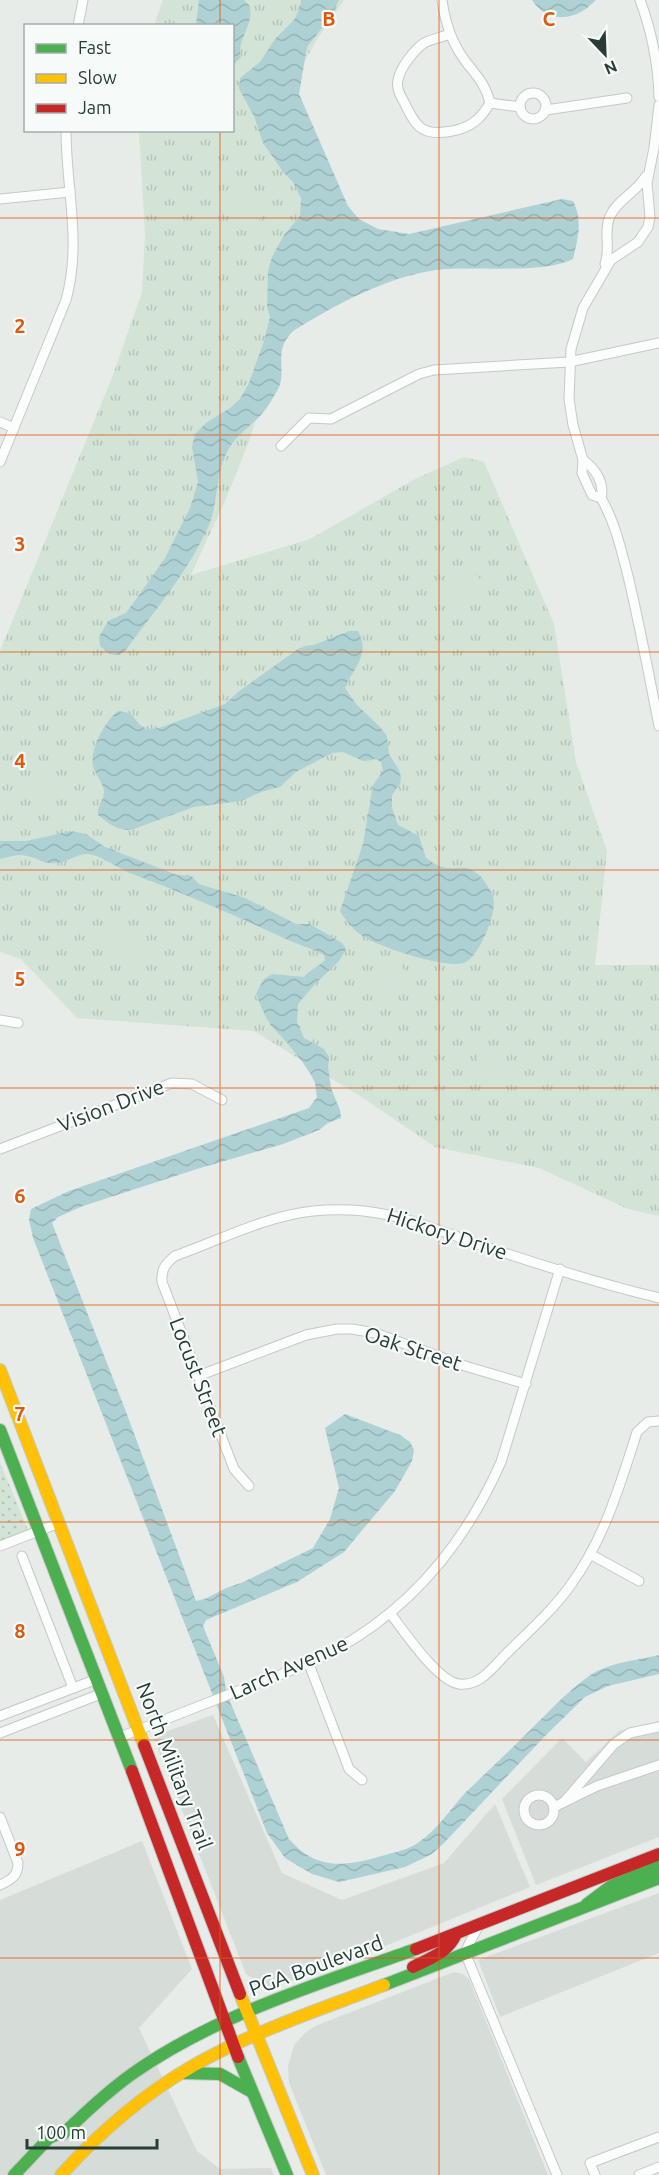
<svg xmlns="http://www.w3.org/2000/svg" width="659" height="2175" font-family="Ubuntu,sans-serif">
	<defs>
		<pattern id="grass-tufts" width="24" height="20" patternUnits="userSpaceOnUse" patternTransform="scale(1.5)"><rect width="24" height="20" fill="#d3e3d6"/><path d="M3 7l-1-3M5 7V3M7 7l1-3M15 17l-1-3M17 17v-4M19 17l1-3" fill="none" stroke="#b5c4b8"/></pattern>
		<pattern id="park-dots" width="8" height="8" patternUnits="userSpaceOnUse" patternTransform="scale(1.5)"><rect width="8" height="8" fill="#d3e3d6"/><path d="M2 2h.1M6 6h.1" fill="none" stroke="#b5c4b8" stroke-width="1.8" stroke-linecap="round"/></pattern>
		<pattern id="water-waves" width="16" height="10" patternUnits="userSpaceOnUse" patternTransform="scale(1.5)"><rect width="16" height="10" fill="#aed1d4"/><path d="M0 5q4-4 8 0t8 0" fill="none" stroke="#96b4b7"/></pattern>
	</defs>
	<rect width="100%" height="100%" fill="#e7ece9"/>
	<g fill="#d6ddd9">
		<path d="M213,1715L282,1873L342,1900L444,1863L495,1804L530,1887L358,1957L270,1989L246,1974L153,1736Z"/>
		<path d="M659,1721V1837L536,1885L502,1799L562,1738L586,1762L619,1731Z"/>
		<path d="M142,1841L192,1969L139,2028L197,2151L220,2169L271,2168L274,2175H0V1900Z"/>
		<path d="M659,1893V1953L500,2017L478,1960Z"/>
		<path d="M454,1972L463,1974L469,1979L548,2175H326L289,2083L288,2066L294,2045L305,2033L315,2026Z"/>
	</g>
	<path fill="url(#grass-tufts)" d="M163,0H344L316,41L280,106L312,231L250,439L228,494L191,575L310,539L415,479L464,457L484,462L554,624L576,762L607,851L595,965H659V1216L628,1209L539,1168L435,1147L363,1098L254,1031L77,1018L21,959L0,952V651L113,375L142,292L145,234L139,131L232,130V26L154,25Z"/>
	<path fill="url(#park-dots)" d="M0,1462L28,1530L0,1541Z"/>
	<g fill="#d3e3d6">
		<path d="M250,193L255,194C268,209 259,239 237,228C236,222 235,204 237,198Z"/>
		<path d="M471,573L476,575L483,582L481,587L468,599L452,598L449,595C446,582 458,574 471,573Z"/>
		<path d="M47,769L57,774L59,786L55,803C35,824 16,788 47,769Z"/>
		<path d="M132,930L139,931C166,961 120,969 105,941L107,935L111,931Z"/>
		<path d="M391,958C398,961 408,974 412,981V986L409,989L380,987L377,982C377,972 380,961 391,958Z"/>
		<path d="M496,1054L504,1056L510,1064L509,1075L505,1078C495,1079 481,1074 475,1064L479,1056Z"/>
	</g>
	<g fill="url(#water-waves)">
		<path d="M199,0H244L249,5C256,23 236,39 241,57L233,65L232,26L196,25Z"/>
		<path d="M301,0H339L329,19L307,47L299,94L348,206L359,219L378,229L409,234L562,199L573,201C583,220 578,238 573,259C541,275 473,265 436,270C384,278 337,304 293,331C271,353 289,370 277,391C273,397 270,404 265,410C254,425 237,433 228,450C215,473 219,500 209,525C189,571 155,610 126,650L120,655L110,654L100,646L99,637L108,621L126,613L139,595L165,558L190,508L198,482L192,447L195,434L206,423L230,408L240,399L249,383L264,341L270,317L267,306L268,272L272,257L284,235L300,216L301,198L293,182L284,173L263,143L254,116L239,89L240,78L260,62L275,39L294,20L300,8Z"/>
		<path d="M532,0H596C577,20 549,26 532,0Z"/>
		<path d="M349,631H358C371,655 353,668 345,688L356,704L380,727L387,736L389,754L399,770L401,777L400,784L392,795V808L398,825L419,836L426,858C431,861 437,866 442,867C458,871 466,862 481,877C485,881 491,891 493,896C498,911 480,955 466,962C450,971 376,946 361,935C354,931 344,918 340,911L363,844L373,785L383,771L381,762L376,759L363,761L343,752L332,753L296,772L280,787L261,792L241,801L194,807L131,830C117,830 109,824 98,815C97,806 104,801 104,792C104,783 95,775 93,766C90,749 105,721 118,711L130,713L140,725L147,729L159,728L225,704L238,692L298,649L305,646L314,645Z"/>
		<path d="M71,831L86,834L105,847L177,875L191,876L199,884L245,898L296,924H310L342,943L346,949L339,961L315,984L298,1004L297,1022L304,1038L324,1049L329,1057L328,1067L331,1088L340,1110L341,1118L328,1123L319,1130L283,1144L197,1169L83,1206L58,1217L52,1223L125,1409L196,1601L207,1598L226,1588L241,1583L313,1548L330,1519L339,1488L325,1428L345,1414L400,1435L410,1442L414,1450L412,1461L395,1491L344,1552L297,1582L206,1620L203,1626L224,1677L226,1690L231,1704L289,1839C318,1872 347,1866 385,1855C396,1852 410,1849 419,1842C438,1829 451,1808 466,1792C485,1774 504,1756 522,1738C544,1717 565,1693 589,1676C609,1662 636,1661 659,1655V1674L608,1686L585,1697L545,1736L444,1843L432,1854L405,1867L339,1882L312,1874L285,1858L267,1833L33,1238L29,1220L31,1209L69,1191L309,1108L317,1097C316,1093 316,1088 315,1083C310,1069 284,1038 273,1028C266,1020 260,1004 256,994L263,980L272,974L304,977C310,969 319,967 325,960L324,955C312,948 298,945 286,939C234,915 183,893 130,873C118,868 100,855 88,854C79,853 71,860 62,862C43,866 42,859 27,856C18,853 9,857 0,859V841H26Z"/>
	</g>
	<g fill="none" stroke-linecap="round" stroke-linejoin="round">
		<g stroke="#c4c9c6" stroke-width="11">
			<g id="street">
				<path d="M442,0C445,22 452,44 466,62C477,76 486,85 490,103C481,119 470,128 452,131C422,137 416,127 404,102C400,95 396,88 398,80C400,68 414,50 424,43C432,39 442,37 450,34"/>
				<path d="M640,0C652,32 658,64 659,97"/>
				<path d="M78,26L83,0"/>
				<circle cx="533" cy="106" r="13"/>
				<path d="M490,103L520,107"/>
				<path d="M546,110L627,98"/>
				<path d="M0,199L70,192"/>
				<path d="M605,264C611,248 603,232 610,216C618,199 637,192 646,176"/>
				<path d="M0,422L14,428"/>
				<path d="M281,446L309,418L331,419L419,374L434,370L569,362L659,343"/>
				<path d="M583,460C595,468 605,483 601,498C615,522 621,549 628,576C640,626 649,676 659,726"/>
				<path d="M0,462L66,300C82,242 66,189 66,130"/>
				<path d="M601,498L592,495L582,473L583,460L573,425L569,399L571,349L583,308L611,260L638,242L648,227L650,217L647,183L654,148L659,105"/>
				<path d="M0,1020L18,1023"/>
				<path d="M0,1149L172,1083L192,1084L222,1100"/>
				<path d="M198,1376L306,1335L337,1329H352L375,1333L465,1366L526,1384"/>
				<path d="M249,1486L234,1469L162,1282C161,1269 166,1263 175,1256C220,1240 266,1216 313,1211C389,1203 434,1231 502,1252C553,1269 606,1285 659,1298"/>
				<path d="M0,1546L59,1523"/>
				<path d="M590,1554L639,1581"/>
				<path d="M22,1556L73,1688"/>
				<path d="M390,1613C404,1631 437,1681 459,1684C480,1687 494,1666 507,1653C529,1631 552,1611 570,1586C604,1540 620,1485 637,1432L648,1422L659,1421"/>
				<path d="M309,1664L349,1769L362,1780"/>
				<path d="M0,1716L97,1679"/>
				<path d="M0,1733L103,1693"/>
				<path d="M120,1737C161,1721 202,1705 243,1689C274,1677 306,1666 335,1650C412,1608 466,1541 501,1462L560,1269"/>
				<circle cx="539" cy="1810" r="15"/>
				<path d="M564,1802L614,1744L630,1733L659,1727"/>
				<path d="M554,1807L597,1786L659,1765"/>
				<path d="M0,1817L18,1863C18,1876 11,1880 0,1885"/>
				<path d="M479,1925L468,1946L466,1955L557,2175"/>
				<path d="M595,2175L590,2163L659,2137"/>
				<path d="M639,2175L659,2167"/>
			</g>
		</g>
		<g stroke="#c3c9c6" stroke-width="14">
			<g id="fast">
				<path d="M0,1430L132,1771"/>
				<path d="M587,1904L611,1886L659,1866"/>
				<path d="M384,1985L659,1878"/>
				<path d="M238,2057L287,2175"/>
				<path d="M183,2073L220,2074L252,2092"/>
				<path d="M63,2134C85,2113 107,2092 132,2074C217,2014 319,1984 416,1949"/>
				<path d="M14,2175L49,2138L69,2129"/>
			</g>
		</g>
		<g stroke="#c3c9c6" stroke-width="14">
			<g id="slow">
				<path d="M0,1370L144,1745"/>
				<path d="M240,1994L313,2175"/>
				<path d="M61,2175C99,2133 141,2096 191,2067C251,2032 319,2010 384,1985"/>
			</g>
		</g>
		<g stroke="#c3c9c6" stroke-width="14">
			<g id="jam">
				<path d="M144,1745L240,1994"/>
				<path d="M132,1771L238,2057"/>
				<path d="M416,1949L659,1854"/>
				<path d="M413,1967C430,1958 448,1953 456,1934"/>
			</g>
		</g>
		<use href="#street" stroke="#fbfcfc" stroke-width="9"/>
		<use href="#fast" stroke="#4caf50" stroke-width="12"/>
		<use href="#slow" stroke="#ffc107" stroke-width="12"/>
		<use href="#jam" stroke="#c62828" stroke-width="12"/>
	</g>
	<path fill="none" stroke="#de580e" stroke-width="1.5" stroke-opacity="0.55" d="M220,0V26M439,0V2175M220,130V2175M0,218H659M0,435H659M0,652H659M0,870H659M0,1088H659M0,1305H659M0,1522H659M0,1740H659M0,1958H659"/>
	<g text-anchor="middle" stroke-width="4.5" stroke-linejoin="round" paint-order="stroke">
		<g font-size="21" fill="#273d36" stroke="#f6faf8">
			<text transform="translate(111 1106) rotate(-21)" y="7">Vision Drive</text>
			<text transform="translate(447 1234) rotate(18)" y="7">Hickory Drive</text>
			<text transform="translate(413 1349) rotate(18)" y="7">Oak Street</text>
			<text transform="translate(198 1377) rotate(69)" y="7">Locust Street</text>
			<text transform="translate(289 1668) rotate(-24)" y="7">Larch Avenue</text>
			<text transform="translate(174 1766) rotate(69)" y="7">North Military Trail</text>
			<text transform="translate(316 1966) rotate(-20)" y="7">PGA Boulevard</text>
		</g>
	</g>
	<g font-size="20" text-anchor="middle" font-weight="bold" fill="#de580e" stroke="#f6faf8" stroke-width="4.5" stroke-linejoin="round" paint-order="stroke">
		<text x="329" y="26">B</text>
		<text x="549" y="26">C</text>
		<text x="20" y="333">2</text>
		<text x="20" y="551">3</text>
		<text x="20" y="768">4</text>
		<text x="20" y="986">5</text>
		<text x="20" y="1203">6</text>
		<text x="20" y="1421">7</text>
		<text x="20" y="1638">8</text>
		<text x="20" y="1856">9</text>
	</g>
	<rect x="24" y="24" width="210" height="108" fill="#f6faf8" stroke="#a3aeaa" stroke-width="1.5"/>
	<rect x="36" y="44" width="30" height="9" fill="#4caf50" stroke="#a3aeaa" stroke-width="1.5"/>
	<text x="78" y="54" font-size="18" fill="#273d36">Fast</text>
	<rect x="36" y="74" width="30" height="9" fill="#ffc107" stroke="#a3aeaa" stroke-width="1.5"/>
	<text x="78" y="84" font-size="18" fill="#273d36">Slow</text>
	<rect x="36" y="104" width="30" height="9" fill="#c62828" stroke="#a3aeaa" stroke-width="1.5"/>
	<text x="78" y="114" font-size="18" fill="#273d36">Jam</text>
	<g transform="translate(605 54) rotate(157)" stroke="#f6faf8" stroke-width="4.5" paint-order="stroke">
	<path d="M0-4.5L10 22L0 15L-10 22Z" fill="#273d36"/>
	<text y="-9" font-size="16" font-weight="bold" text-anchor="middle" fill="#273d36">N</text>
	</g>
	<path d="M27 2139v9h130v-9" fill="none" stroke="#273d36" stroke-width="3"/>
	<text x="36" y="2139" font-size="18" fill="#273d36" stroke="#f6faf8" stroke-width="4.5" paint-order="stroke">100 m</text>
</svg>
